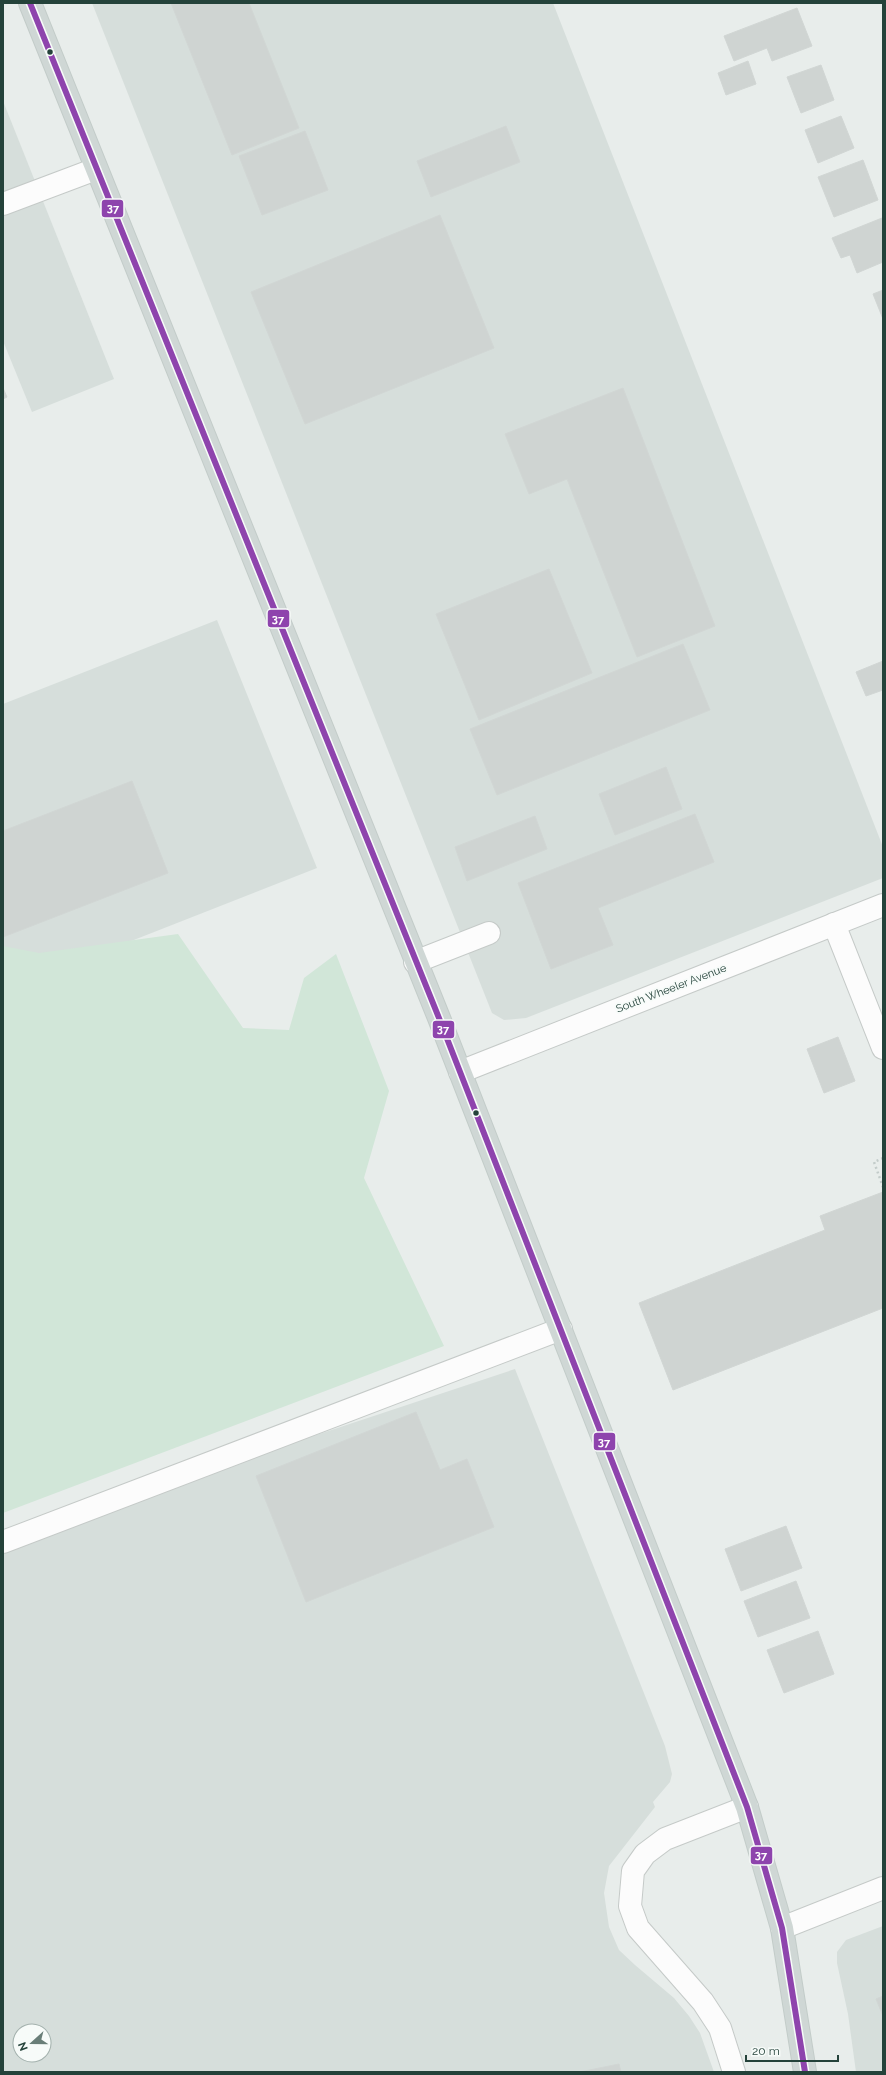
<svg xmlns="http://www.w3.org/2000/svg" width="886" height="2075" font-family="Raleway,sans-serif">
	<rect width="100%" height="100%" fill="#e8edeb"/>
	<g fill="#d6dedb" fill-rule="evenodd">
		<path d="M92,3H553L883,847V878L526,1018L504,1020L492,1013Z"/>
		<path d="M3,101L114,379L32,412L3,341Z"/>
		<path d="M217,620L317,868L9,989L3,974V704Z"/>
		<path d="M515,1369L665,1746L672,1774L670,1782L653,1802L655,1807L609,1866L604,1893L609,1927L619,1950L635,1965L674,1998L689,2016L700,2033L714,2072H3V1539ZM20,2031H44V2055H20Z"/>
		<path d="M883,1926V2072H856L848,2014L837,1963V1952L846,1940Z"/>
	</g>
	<path fill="#d1e6d8" d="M178,934L243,1028L289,1030L304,978L336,954L389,1091L364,1178L444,1346L3,1513V946L39,953Z"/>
	<g fill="#cfd4d2" stroke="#d1d6d4">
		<path d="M171,3H249L299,128L232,155Z"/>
		<path d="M797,8L812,46L772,61L767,48L734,61L724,36Z"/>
		<path d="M748,61L756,84L726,95L718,73Z"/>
		<path d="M821,65L834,100L801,113L787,77Z"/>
		<path d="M841,116L854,148L818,163L805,130Z"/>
		<path d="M506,126L520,162L431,197L417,161Z"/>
		<path d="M305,131L328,190L262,215L239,156Z"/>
		<path d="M863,160L878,200L834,217L818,177Z"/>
		<path d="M440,215L494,348L305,424L251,292Z"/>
		<path d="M882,218L883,262L857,273L850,255L841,258L832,238Z"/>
		<path d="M883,290V319L873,294Z"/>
		<path d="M3,388L7,397L3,399Z"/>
		<path d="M623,388L715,626L637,657L567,479L529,494L505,434Z"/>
		<path d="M549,569L592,673L479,720L436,614Z"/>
		<path d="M683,644L710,710L497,795L470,729Z"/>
		<path d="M883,661V690L866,696L856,672Z"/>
		<path d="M666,767L682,809L615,835L599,794Z"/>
		<path d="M132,781L168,873L3,937V831Z"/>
		<path d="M695,814L714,862L598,908L613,945L551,969L518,883Z"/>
		<path d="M535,816L547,849L467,881L455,847Z"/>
		<path d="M838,1037L855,1081L824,1093L807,1049Z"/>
		<path d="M883,1192V1308L673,1390L639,1303L825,1230L820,1216Z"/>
		<path d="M416,1412L440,1470L467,1459L494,1527L306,1602L256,1476Z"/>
		<path d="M786,1526L802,1568L741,1591L725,1549Z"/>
		<path d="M796,1581L810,1618L758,1637L744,1601Z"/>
		<path d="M818,1631L834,1674L784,1693L767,1650Z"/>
		<path d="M883,1996V2016L876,1999Z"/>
		<path d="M619,2064L621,2072H580Z"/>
	</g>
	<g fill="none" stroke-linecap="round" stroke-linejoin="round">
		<g stroke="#c5cac8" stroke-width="24">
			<g id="minor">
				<path d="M3,204L96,169"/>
				<path d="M834,924L883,1048"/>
				<path d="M415,962L489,933"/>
				<path d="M460,1072L883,905"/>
				<path d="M3,1542L561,1329"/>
				<path d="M782,1928L883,1888"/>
				<path d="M734,2072L720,2028L703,2002L638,1928L630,1906L633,1871L645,1854L665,1839L747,1807"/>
			</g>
		</g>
		<g stroke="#c3ccc9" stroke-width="24">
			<path id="major" d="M30,3L439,1018L747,1807L782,1928L805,2072"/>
		</g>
		<path stroke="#c3ccca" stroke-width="2.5" stroke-dasharray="2 3" stroke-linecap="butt" d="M883,1158L874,1162L883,1187"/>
		<use href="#minor" stroke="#fcfcfc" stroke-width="22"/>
		<use href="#major" stroke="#cfd7d5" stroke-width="22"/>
		<g stroke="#f7fbf9" stroke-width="9">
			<path id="bus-1" d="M30,3L439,1018L747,1807L782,1928L805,2072"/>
		</g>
		<use href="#bus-1" stroke="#8e44ad" stroke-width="6"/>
	</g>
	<g fill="#24423a" stroke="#f7fbf9" stroke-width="1.5">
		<circle cx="50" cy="52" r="3.5"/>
		<circle cx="476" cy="1113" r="3.5"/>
	</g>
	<g text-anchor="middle" stroke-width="3.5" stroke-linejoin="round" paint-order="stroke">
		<g font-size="11" fill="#24423a" stroke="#f7fbf9">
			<text transform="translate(671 988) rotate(-21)" y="4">South Wheeler Avenue</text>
		</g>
	</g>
	<g stroke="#f7fbf9" stroke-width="1.5">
		<rect x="101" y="199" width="23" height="19" rx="4" fill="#8e44ad"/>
		<rect x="267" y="609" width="23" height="19" rx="4" fill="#8e44ad"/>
		<rect x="432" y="1020" width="23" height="19" rx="4" fill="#8e44ad"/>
		<rect x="593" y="1432" width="23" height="19" rx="4" fill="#8e44ad"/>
		<rect x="750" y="1846" width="23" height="19" rx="4" fill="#8e44ad"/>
	</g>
	<g font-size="11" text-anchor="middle" font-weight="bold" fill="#fff">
		<text x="113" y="212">37</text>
		<text x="278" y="623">37</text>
		<text x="443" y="1033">37</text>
		<text x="604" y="1446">37</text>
		<text x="761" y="1859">37</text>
	</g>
	<rect width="886" height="2075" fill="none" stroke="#24423a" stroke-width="8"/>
	<g transform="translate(32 2043) rotate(249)"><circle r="19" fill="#f7fbf9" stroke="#a3b1ad"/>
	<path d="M0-3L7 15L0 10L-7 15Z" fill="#697e78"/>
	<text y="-6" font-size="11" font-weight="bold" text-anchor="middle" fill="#24423a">N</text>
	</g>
	<path d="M746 2055v6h92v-6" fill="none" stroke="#24423a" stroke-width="2"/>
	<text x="752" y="2055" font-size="12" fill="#24423a" stroke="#f7fbf9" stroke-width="3" paint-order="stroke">20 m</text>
</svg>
